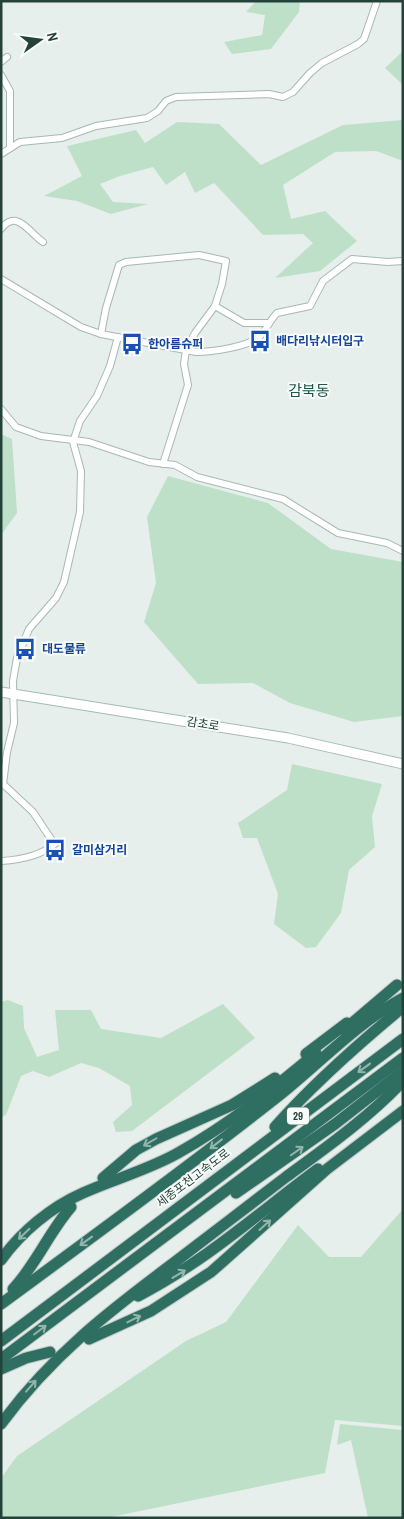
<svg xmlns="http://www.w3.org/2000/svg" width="404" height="1519" font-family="'Archivo Narrow','Noto Sans KR',sans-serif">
	<rect width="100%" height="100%" fill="#e6efeb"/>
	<g fill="#bfe0c8">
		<path d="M256,1H300L299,12L271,49L232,54L224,42L262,35L265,15L246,12Z"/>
		<path d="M403,51V85L385,68Z"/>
		<path d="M403,120V161L376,151L335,152L283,185L291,219L325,211L357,241L320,271L275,278L313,243L303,234L263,235L214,183L195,193L185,172L166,185L153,167L120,176L100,184L113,202L148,204L111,214L77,201L44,196L82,176L67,146L136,130L145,143L177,122L219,124L261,165L343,125Z"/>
		<path d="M1,434L12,439L17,513L1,535Z"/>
		<path d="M168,476L268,503L331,549L403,562V716L354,722L290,703L253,683L198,684L144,622L156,583L147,517Z"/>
		<path d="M292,764L382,784L372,816L375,847L349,870L341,913L316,947L306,948L274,924L278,894L257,838H243L238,823L287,790Z"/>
		<path d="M8,1000L23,1006L24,1028L37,1057L59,1050L55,1010H91L101,1029L161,1038L223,1004L255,1038L132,1131L116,1132L113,1122L132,1105L130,1086L99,1068L81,1063L49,1077L33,1071L21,1076L6,1115L1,1117V1002Z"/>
		<path d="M403,1209V1426L335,1420L325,1473L106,1518H1V1478L17,1456L186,1341L226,1322L298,1225L329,1257H361Z"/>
		<path d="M340,1424L403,1430V1518H368L351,1440L337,1445Z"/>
	</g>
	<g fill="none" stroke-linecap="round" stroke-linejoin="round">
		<g stroke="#a8b8b2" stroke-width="8">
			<g id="street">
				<path d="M1,62L7,57"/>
				<path d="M1,75L10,91V148"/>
				<path d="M1,154L20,142L62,138L96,126L147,118L158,111L166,101L176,97L269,94L283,97L293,92L310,73L322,63L358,44L364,39L377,1"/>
				<path d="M1,229C17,208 29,233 43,242"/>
				<path d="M1,279L81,327L101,334L196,352C210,352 250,347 260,336C267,329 270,320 277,313L310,306L323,281L352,259L388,262L403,261"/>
				<path d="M215,306L244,323H269"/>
				<path d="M101,334L106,308L119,265L126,262L199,255L226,261L222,284L215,306L195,333L186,350L184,364L188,385L163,464"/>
				<path d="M1,409L16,427L41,436L89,442L149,462L175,465L197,477L283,499L338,533L387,543L403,551"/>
				<path d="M1,861C20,860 42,855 56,843L51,839L33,812L3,784L7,752L14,723L13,681L17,658L29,629L56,598L64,582L80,512L81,471L73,442L80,421L97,396L110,366L118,337"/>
			</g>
		</g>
		<g stroke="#a4bbb3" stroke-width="11">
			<path id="secondary" d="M1,692L288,738L403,764"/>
		</g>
		<g stroke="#c2cac8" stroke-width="13">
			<g id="highway">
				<path d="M344,1030L397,985"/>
				<path d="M306,1054L347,1023"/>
				<path d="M275,1127C314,1083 357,1045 403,1007"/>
				<path d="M103,1178L136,1150L156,1139L232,1105L275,1078"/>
				<path d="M236,1193L335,1124L403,1071"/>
				<path d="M1,1260C21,1232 51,1207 83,1193C114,1179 148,1170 178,1153C228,1125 272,1090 316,1053"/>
				<path d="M13,1289C36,1265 49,1232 71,1207"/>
				<path d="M138,1296C207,1260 256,1215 318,1169"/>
				<path d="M1,1304C95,1235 190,1166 281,1094C322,1061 357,1023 403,998"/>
				<path d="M89,1339L151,1311L211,1272L327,1169L403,1111"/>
				<path d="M1,1341L403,1039"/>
				<path d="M1,1359L403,1058"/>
				<path d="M1,1369L26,1358L50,1352"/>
				<path d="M1,1424C51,1356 108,1312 175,1262C212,1234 249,1205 286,1177C327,1147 368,1118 403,1081"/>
			</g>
		</g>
		<use href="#street" stroke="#fff" stroke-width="6"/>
		<use href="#secondary" stroke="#fff" stroke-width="9"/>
		<use href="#highway" stroke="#2f6f62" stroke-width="11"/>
	</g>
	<defs><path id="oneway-shaft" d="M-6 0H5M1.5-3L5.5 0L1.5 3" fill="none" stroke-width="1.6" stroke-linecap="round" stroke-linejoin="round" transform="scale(1.25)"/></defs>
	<g stroke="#93b5ae">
		<use href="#oneway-shaft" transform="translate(364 1068) rotate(144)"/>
		<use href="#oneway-shaft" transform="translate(150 1142) rotate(150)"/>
		<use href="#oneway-shaft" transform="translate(216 1144) rotate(142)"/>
		<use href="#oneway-shaft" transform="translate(297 1151) rotate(-35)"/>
		<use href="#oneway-shaft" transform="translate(265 1225) rotate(-42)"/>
		<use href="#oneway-shaft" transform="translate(24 1234) rotate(136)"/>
		<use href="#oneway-shaft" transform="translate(86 1241) rotate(144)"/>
		<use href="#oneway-shaft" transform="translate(179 1274) rotate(-31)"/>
		<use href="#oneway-shaft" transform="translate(134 1319) rotate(-27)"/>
		<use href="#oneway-shaft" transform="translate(40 1330) rotate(-37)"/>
		<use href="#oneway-shaft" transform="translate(31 1386) rotate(-49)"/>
	</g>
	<defs>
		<g id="bus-bare" transform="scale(1.725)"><path d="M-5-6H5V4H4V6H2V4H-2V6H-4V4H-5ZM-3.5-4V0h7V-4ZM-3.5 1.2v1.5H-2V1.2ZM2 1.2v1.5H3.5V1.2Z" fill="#1a4fb4" stroke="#f7fbf9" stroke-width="2.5" paint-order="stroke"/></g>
	</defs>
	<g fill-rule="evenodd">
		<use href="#bus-bare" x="260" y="341"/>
		<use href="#bus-bare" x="132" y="344"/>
		<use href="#bus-bare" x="25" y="649"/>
		<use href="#bus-bare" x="55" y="850"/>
	</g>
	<g text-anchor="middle" stroke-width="4" stroke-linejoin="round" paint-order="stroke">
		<rect fill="#f7fbf9" stroke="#637a73" stroke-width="1" x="287" y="1107.5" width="22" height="17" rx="4"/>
		<g font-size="11" font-weight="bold" fill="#24423a">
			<text x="298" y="1120">29</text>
		</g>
		<g font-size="12" font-weight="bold" fill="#164399" stroke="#f7fbf9" text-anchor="start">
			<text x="276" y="345">배다리낚시터입구</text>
			<text x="148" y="348">한아름슈퍼</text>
			<text x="42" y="653">대도물류</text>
			<text x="72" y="854">갈미삼거리</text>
		</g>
		<g font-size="12" fill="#24423a" stroke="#f7fbf9">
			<text transform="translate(203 724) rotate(9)" y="4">감초로</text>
			<text transform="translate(193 1178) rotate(-37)" y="4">세종포천고속도로</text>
		</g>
		<g font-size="15" fill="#1f5548" stroke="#f7fbf9">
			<text x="309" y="396">감북동</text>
		</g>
	</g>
	<rect width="404" height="1519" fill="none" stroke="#24423a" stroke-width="5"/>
	<g transform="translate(40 40) rotate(76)" stroke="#f7fbf9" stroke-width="4" paint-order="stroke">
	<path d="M0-4L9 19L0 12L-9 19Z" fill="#24423a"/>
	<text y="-8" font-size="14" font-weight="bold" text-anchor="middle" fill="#24423a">N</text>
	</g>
</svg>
